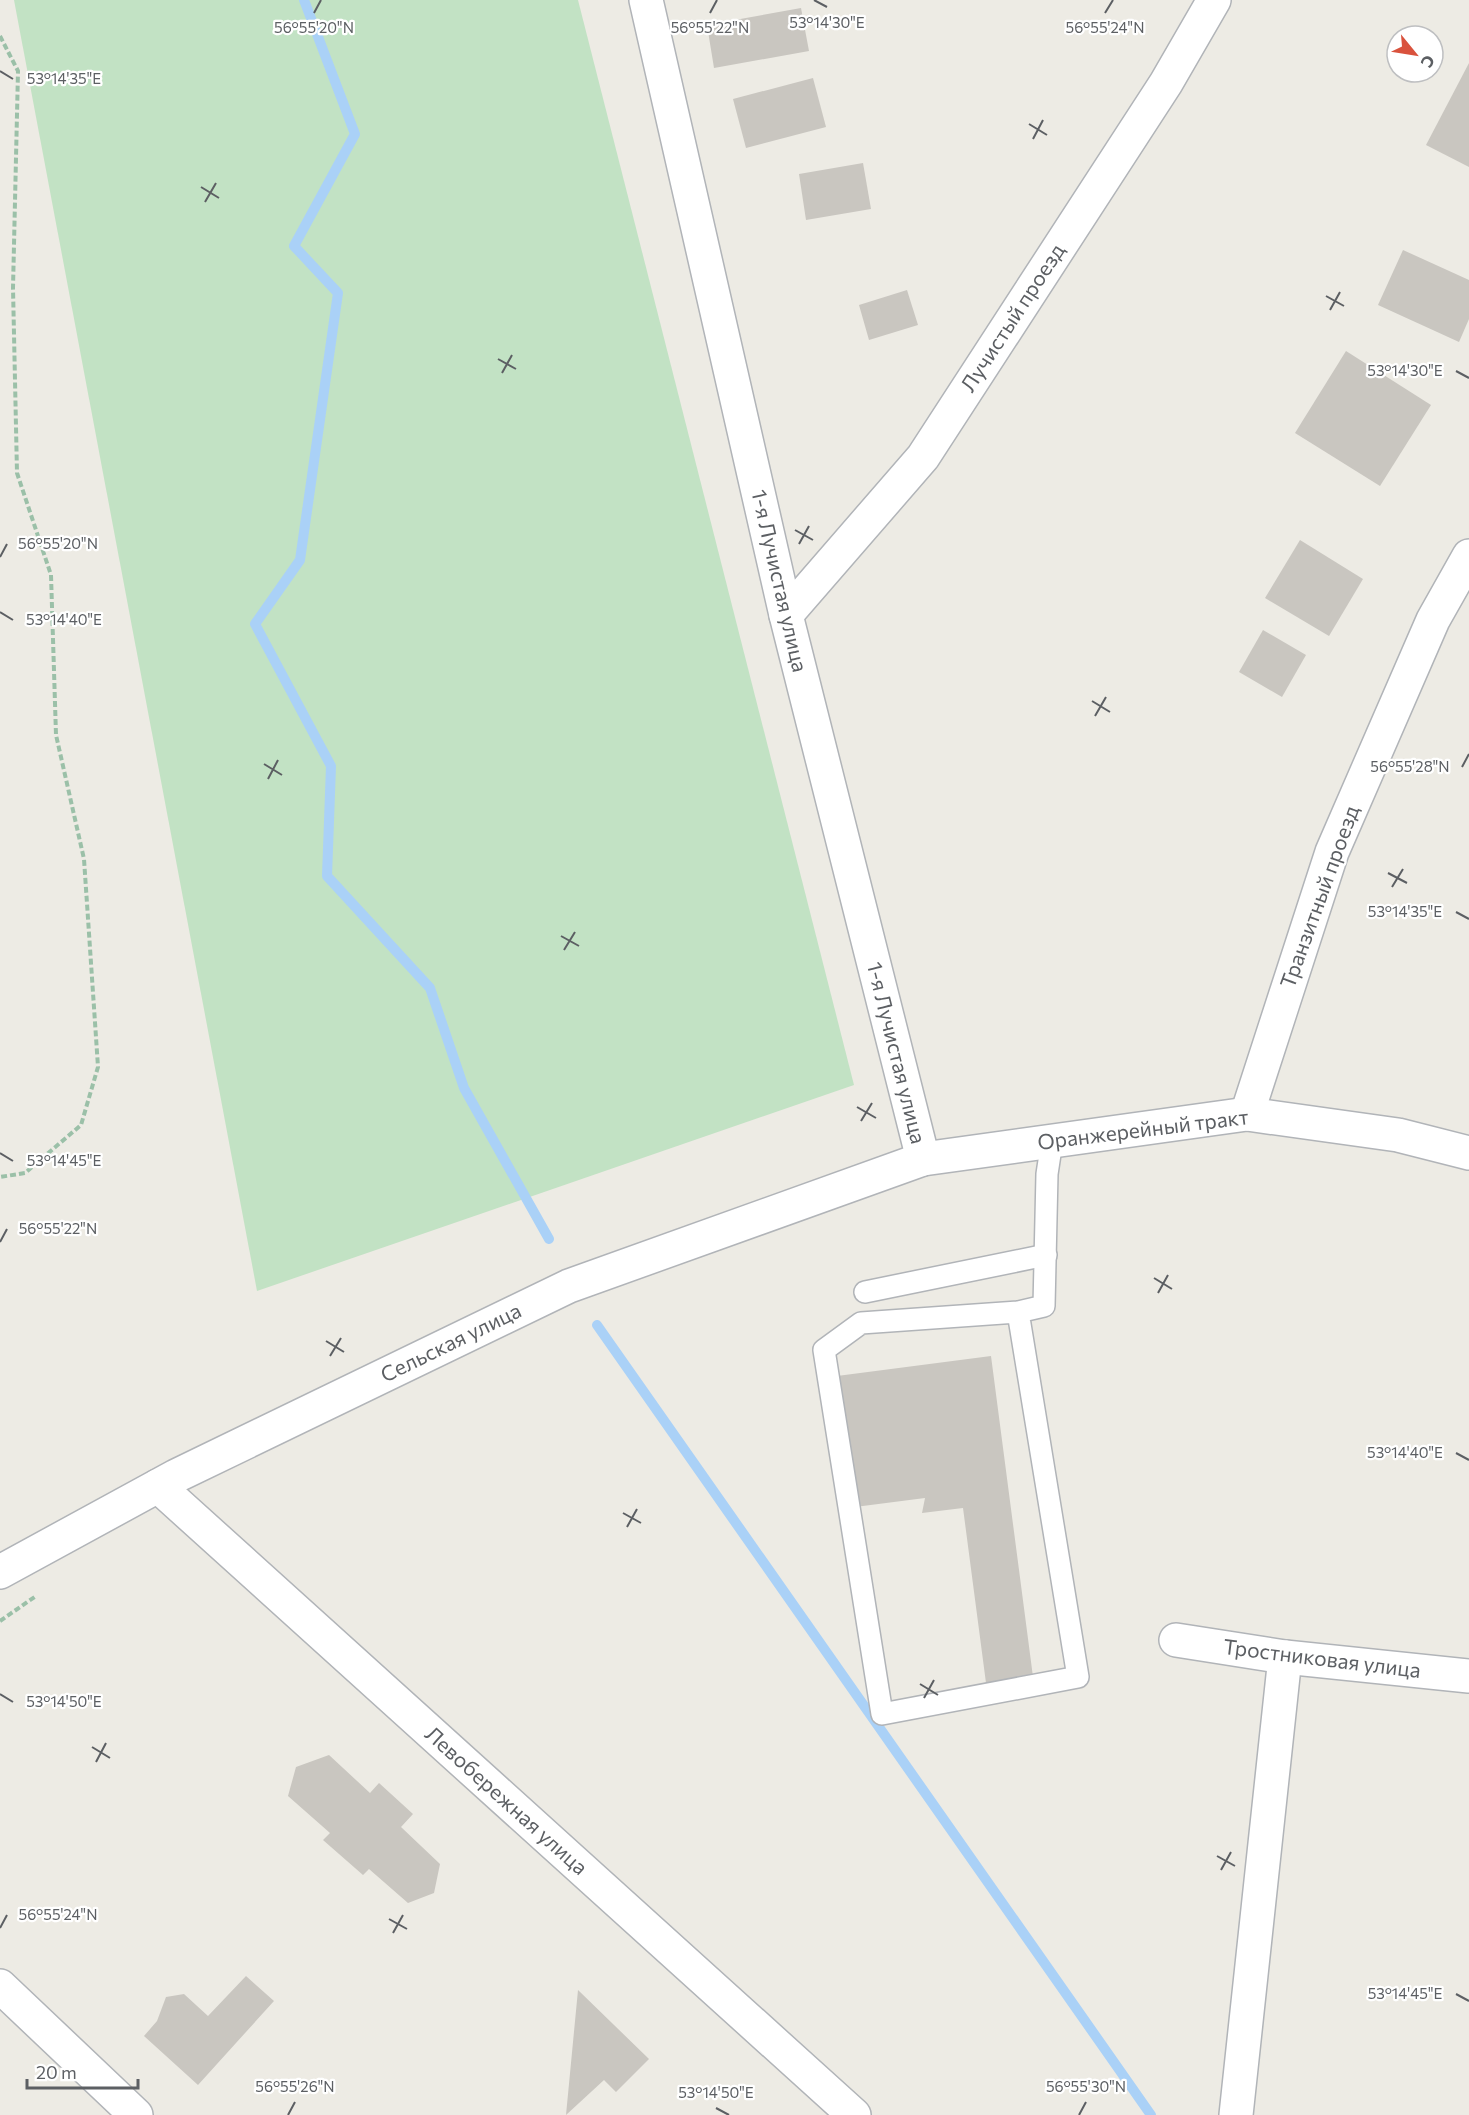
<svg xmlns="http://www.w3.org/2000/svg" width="1469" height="2115" font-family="Commissioner,sans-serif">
	<rect width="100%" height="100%" fill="#edebe4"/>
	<path fill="#c2e2c4" d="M14,0H578L854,1085L257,1291Z"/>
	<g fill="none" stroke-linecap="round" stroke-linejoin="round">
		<g stroke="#aad1f7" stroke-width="10">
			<path d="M304,0L355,134L294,246L338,293L300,560L255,624L331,766L327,876L430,988L464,1088L549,1239"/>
			<path d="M597,1325L1151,2115"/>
		</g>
	</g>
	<g fill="#c9c6c0">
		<path d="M801,8L809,51L714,68L707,25Z"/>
		<path d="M1469,63V167L1426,145Z"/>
		<path d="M813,78L826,127L746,148L733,99Z"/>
		<path d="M863,163L871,209L806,220L799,174Z"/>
		<path d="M1403,250L1469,280V319L1459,342L1378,305Z"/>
		<path d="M907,290L918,325L869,340L859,305Z"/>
		<path d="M1346,351L1431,405L1380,486L1295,433Z"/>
		<path d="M1300,540L1363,579L1329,636L1265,598Z"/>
		<path d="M1263,630L1306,655L1282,697L1239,672Z"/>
		<path d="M991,1356L1033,1677L986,1683L963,1508L922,1513L925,1498L855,1507L837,1376Z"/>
		<path d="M329,1755L370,1793L379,1783L413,1814L401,1827L440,1864L434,1893L408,1903L369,1869L363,1875L323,1840L330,1833L288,1796L296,1767Z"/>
		<path d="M246,1976L274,2001L198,2085L144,2036L157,2021L166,1997L184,1994L208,2016Z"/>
		<path d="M578,1990L649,2059L616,2092L604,2080L566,2115Z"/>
	</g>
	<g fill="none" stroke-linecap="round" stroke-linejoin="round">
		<g stroke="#b1b4b8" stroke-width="24">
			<g id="service">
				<path d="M865,1292L1046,1255"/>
				<path d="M1018,1312L861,1323L824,1350L882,1714L1078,1677L1018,1312L1044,1306L1047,1174L1052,1141"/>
			</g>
		</g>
		<g stroke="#b1b4b8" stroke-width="36">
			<g id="minor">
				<path d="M646,0L786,615L923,1159"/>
				<path d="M786,615L923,457L1166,83L1214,0"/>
				<path d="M1247,1114L1332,852L1433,620L1469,556"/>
				<path d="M158,1486L854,2115"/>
				<path d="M1176,1640L1285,1657L1469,1676"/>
				<path d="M0,1986L136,2115"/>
				<path d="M1236,2115L1285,1657"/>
			</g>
		</g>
		<g stroke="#b1b4b8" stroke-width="36">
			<path id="tertiary" d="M0,1572L176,1476L569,1286L923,1159L1247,1114L1398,1135L1469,1153"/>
		</g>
		<g stroke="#9bc0a8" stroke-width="4" stroke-dasharray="6 3" stroke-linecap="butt">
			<path d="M0,36L18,71L13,288L17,473L51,575L56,735L84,859L98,1067L81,1125L25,1173L0,1177"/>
			<path d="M0,1621L36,1596"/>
		</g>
		<use href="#service" stroke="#fff" stroke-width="21"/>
		<use href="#minor" stroke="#fff" stroke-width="33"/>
		<use href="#tertiary" stroke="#fff" stroke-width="33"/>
	</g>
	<path fill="none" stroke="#5c5f63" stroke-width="2" d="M814,0L827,7M314,13L321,0M710,13L717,0M1105,13L1113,0M0,71L13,79M1029,124L1047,135M1033,139L1043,120M201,187L219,198M205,202L216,183M1326,296L1344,306M1330,310L1340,292M498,359L516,369M1456,371L1469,378M502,373L512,355M795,530L813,540M799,544L809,526M0,557L7,544M0,612L13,620M1092,701L1110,712M1095,716L1106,697M264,764L282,775M1462,767L1469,754M268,779L278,760M1388,873L1407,883M1392,887L1403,869M1456,912L1469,919M561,936L579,946M564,950L575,932M857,1107L876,1118M861,1121L872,1103M0,1153L13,1161M0,1242L7,1229M1154,1278L1172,1289M1158,1293L1168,1275M326,1341L344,1352M330,1356L341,1338M1456,1453L1469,1460M623,1513L641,1523M627,1527L637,1509M920,1684L938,1695M0,1694L13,1702M924,1698L934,1680M92,1747L110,1758M96,1762L106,1743M1217,1856L1235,1866M1221,1870L1231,1852M389,1919L407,1929M0,1928L7,1915M393,1933L403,1915M1456,1994L1469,2001M716,2108L729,2115M288,2115L295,2102M1079,2115L1086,2102"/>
	<g text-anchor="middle" stroke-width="4.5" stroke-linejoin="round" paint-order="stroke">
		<g font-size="21" fill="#5c5f63" stroke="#fff">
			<text transform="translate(1013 318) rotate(-57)" y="7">Лучистый проезд</text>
			<text transform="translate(779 581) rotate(77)" y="7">1-я Лучистая улица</text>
			<text transform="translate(1320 897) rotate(-70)" y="7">Транзитный проезд</text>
			<text transform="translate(896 1053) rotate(76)" y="7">1-я Лучистая улица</text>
			<text transform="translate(1143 1130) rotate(-7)" y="7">Оранжерейный тракт</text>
			<text transform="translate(451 1343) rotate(-26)" y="7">Сельская улица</text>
			<text transform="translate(1322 1659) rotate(7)" y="7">Тростниковая улица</text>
			<text transform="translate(506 1801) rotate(42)" y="7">Левобережная улица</text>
		</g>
	</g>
	<g font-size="15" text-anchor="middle" fill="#5c5f63" stroke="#fff" stroke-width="4.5" stroke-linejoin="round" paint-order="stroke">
		<text x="827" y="28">53°14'30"E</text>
		<text x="314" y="33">56°55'20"N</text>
		<text x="710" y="33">56°55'22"N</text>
		<text x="1105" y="33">56°55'24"N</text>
		<text x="64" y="84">53°14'35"E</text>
		<text x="1405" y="376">53°14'30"E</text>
		<text x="58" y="549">56°55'20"N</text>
		<text x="64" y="625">53°14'40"E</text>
		<text x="1410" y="772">56°55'28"N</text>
		<text x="1405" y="917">53°14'35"E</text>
		<text x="64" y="1166">53°14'45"E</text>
		<text x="58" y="1234">56°55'22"N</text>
		<text x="1405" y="1458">53°14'40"E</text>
		<text x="64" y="1707">53°14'50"E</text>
		<text x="58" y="1920">56°55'24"N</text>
		<text x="1405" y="1999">53°14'45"E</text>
		<text x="295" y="2092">56°55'26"N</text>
		<text x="1086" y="2092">56°55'30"N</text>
		<text x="716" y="2098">53°14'50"E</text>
	</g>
	<g transform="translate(1415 54) rotate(120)"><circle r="28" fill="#ffffff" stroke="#bebfc1" stroke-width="1.5"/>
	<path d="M0-4.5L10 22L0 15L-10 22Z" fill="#d9523d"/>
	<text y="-9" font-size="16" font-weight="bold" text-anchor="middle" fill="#5c5f63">С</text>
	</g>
	<path d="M27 2079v9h111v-9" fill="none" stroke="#5c5f63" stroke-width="3"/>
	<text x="36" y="2079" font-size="18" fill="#5c5f63" stroke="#ffffff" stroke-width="4.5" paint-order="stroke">20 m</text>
</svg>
